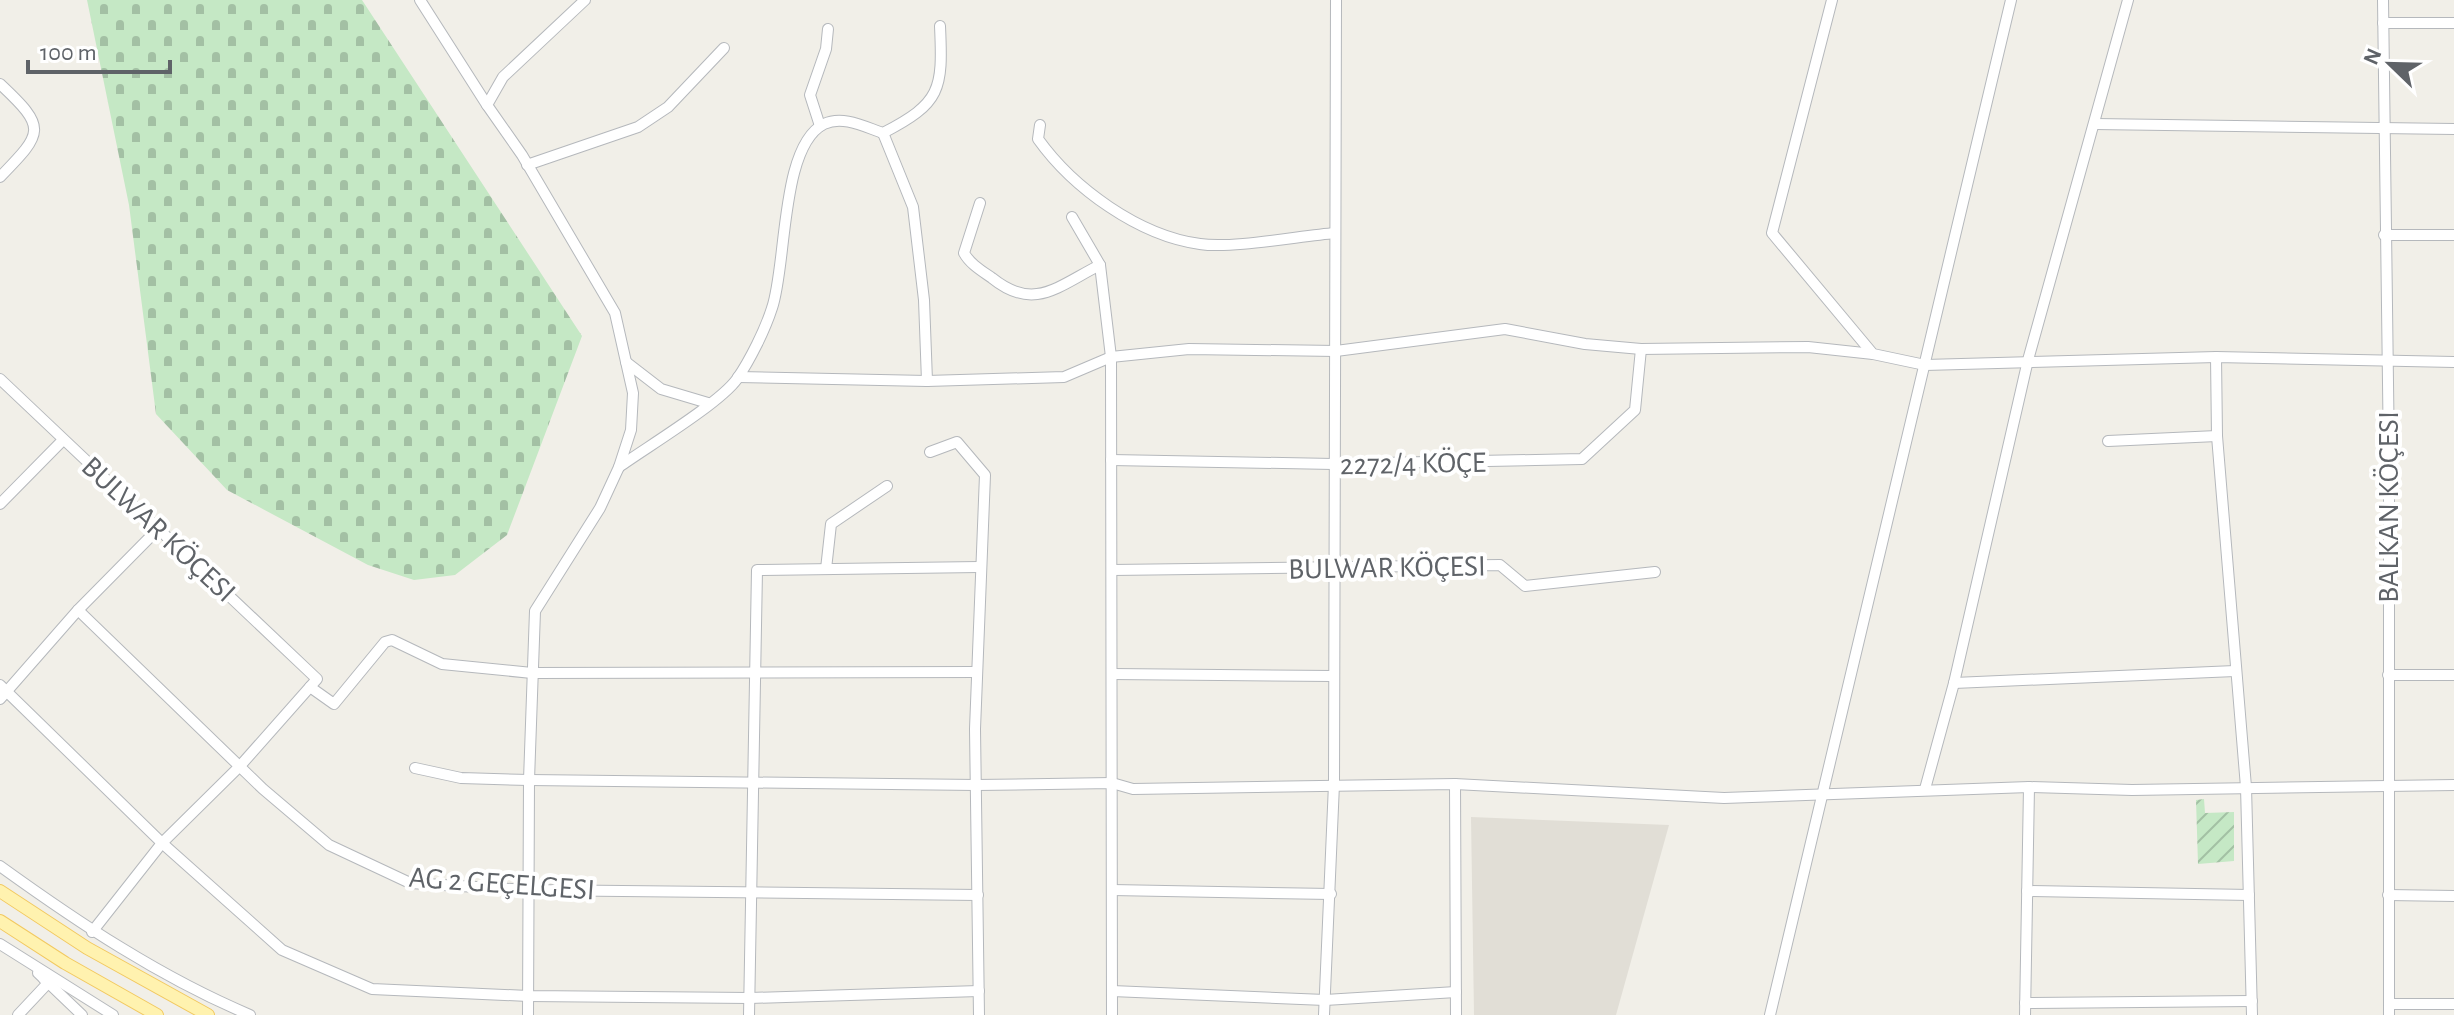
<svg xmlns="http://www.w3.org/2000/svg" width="2454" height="1015" font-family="'Alegreya Sans',sans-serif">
	<defs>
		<pattern id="cemetery-stones" width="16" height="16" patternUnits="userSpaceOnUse" patternTransform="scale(2)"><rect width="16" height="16" fill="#c5e8c5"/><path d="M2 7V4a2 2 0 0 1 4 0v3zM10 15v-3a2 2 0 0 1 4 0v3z" fill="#a3c0a4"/></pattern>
		<pattern id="garden-furrows" width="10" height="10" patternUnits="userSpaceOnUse" patternTransform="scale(2)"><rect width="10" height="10" fill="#c5e8c5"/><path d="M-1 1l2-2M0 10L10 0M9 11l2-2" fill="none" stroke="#a3c0a4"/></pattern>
	</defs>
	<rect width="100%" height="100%" fill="#f1efe8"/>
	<path fill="#e1ded6" d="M1471,817L1669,825L1616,1015H1474Z"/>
	<path fill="url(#cemetery-stones)" d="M87,0H362L582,336L507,535L455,575L414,580L368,565L227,490L156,414L129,205Z"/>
	<path fill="url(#garden-furrows)" d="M2204,799L2205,813L2234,812V861L2198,864L2196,800Z"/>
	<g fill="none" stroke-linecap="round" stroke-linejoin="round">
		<g stroke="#b5b8bc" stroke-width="12">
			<g id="minor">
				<path d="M420,0L487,105"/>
				<path d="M1832,0L1772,233L1873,354L1925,365L2216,357"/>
				<path d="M2383,0L2389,459V1015"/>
				<path d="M2383,23H2454"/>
				<path d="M0,84C47,128 44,132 0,177"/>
				<path d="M2095,124L2454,129"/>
				<path d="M1040,125L1038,139C1073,188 1139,236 1200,244C1232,249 1299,236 1335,233"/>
				<path d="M820,126L810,95L826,49L828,29"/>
				<path d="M883,133L913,207L924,300L927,381"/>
				<path d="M527,165L638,127L668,107L724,48"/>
				<path d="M980,203L964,253C970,264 982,271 992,278C1034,312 1058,286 1100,265"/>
				<path d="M1072,217L1100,265L1111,357L1112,1015"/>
				<path d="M2384,235H2454"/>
				<path d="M626,362L661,389L708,403"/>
				<path d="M738,377L927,381L1064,377L1111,357L1189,349L1336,351L1505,329L1585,344L1641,349L1808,347L1873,354"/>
				<path d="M0,379L317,679L240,766L162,843L92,932"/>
				<path d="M2108,441L2217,436"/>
				<path d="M930,452L957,442L985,475L975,729L979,1015"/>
				<path d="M1111,460L1333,464L1582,459L1635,410L1641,349"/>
				<path d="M619,467C647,447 720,403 737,379C750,360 765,330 772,308C787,265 780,146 824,124C843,115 865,127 883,133C941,103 943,90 940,26"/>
				<path d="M0,504L63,440"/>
				<path d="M826,569L831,524L887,486"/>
				<path d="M1112,570L1500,565L1525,586L1655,572"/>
				<path d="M78,610L263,789L329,845L410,883L528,890L978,895"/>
				<path d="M1112,674L1332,676"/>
				<path d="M2388,675H2454"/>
				<path d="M1954,683L2235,671"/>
				<path d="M0,685L162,843L282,950L372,989L528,996L750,998L979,991"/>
				<path d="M310,687L334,704L385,642L392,640L442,664L532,673L977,672"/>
				<path d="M0,699L78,610L159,528"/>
				<path d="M415,768L461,778L529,780L976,785L1112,783L1133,789L1455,784L1724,798L2029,787L2132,790L2454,785"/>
				<path d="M1455,784L1456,1015"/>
				<path d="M1925,789L1954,683L2028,360L2128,0"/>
				<path d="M0,866C79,923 160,977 250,1015"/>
				<path d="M1112,890L1331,894"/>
				<path d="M2027,891L2249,895"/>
				<path d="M2388,895L2454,896"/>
				<path d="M0,944L113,1015"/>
				<path d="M38,973L82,1015"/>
				<path d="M1112,991L1325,1000L1456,992"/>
				<path d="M2025,1003L2252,1001"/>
				<path d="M2389,1004H2454"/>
				<path d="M18,1015L48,983L44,979"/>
				<path d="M528,1015L529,780L535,611L600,508L619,467L631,430L633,393L615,313L522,155L487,105L503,77L585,0"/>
				<path d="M749,1015L757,570L979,567"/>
				<path d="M1324,1015L1334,784L1336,0"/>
				<path d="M1770,1015L2011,0"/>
				<path d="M2025,1015L2029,787"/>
				<path d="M2252,1015L2246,787L2217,436L2216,357L2454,362"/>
			</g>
		</g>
		<g stroke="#f2c960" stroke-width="14">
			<g id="major">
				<path d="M0,891L87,948L208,1015"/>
				<path d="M0,921L65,963L157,1015"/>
			</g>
		</g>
		<use href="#minor" stroke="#fff" stroke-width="10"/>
		<use href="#major" stroke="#fff2af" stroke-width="12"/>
	</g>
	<g text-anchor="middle" stroke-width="8" stroke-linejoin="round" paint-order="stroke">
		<g font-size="30" fill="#5f6368" stroke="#fff">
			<text transform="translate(1413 463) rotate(-1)" y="10">2272/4 KÖÇE</text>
			<text transform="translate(2388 507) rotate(-90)" y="10">BALKAN KÖÇESI</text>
			<text transform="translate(159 529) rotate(43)" y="10">BULWAR KÖÇESI</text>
			<text transform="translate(1387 567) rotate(-1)" y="10">BULWAR KÖÇESI</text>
			<text transform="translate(502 883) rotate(4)" y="10">AG 2 GEÇELGESI</text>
		</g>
	</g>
	<g transform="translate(2390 64) rotate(293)" stroke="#ffffff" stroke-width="6" paint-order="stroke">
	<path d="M0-6L14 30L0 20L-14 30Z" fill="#5f6368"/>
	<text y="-12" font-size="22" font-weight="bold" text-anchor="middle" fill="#5f6368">N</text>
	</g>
	<path d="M28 60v12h142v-12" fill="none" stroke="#5f6368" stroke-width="4"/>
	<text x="40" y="60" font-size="24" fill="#5f6368" stroke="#ffffff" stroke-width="6" paint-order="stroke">100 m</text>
</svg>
